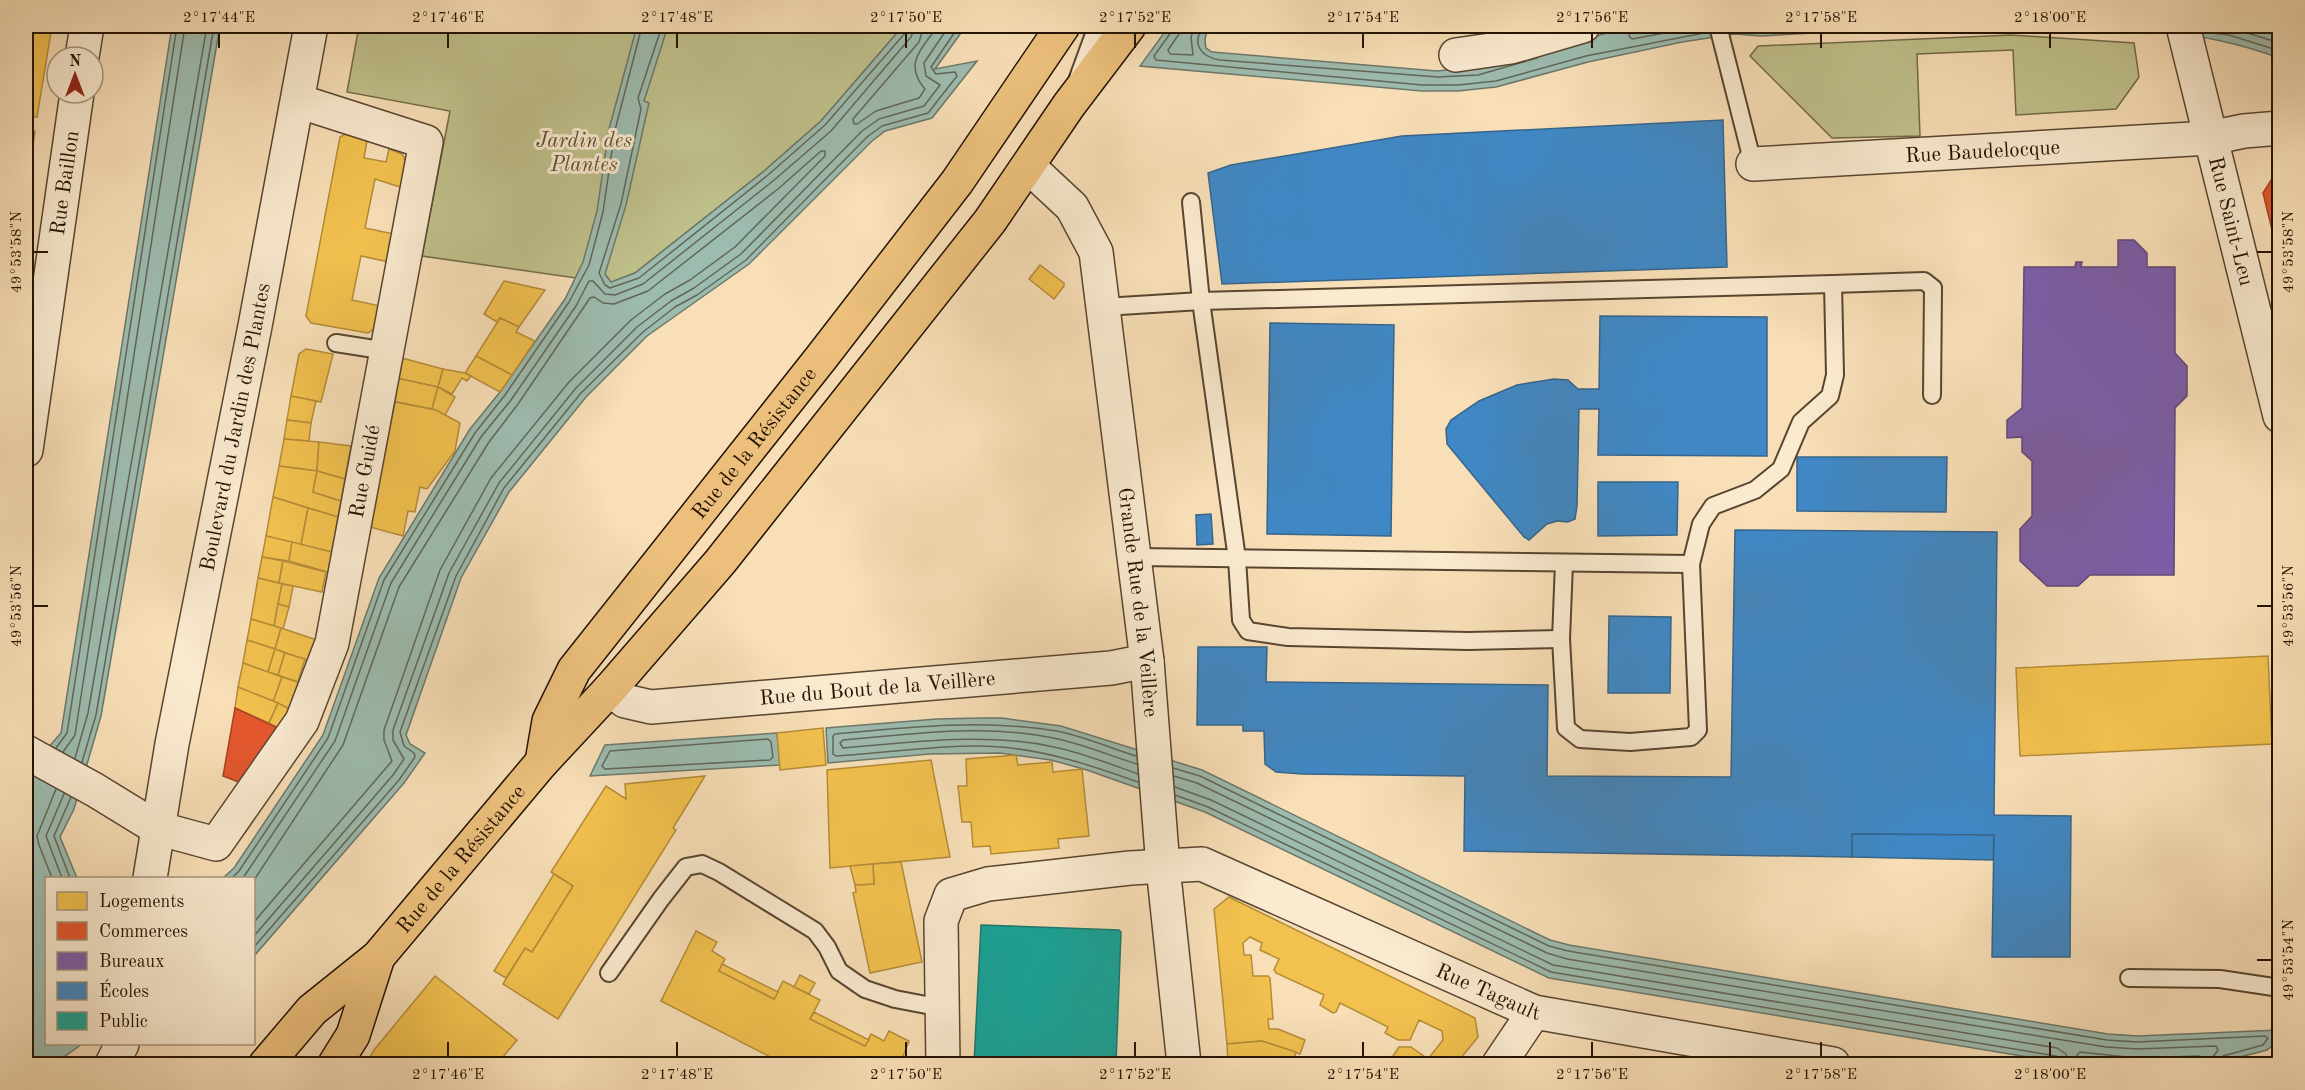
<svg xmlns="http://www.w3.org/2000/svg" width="2305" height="1090" font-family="'Old Standard TT',serif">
	<rect width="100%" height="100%" fill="#f8dfb7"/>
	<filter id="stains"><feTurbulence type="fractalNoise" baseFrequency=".00333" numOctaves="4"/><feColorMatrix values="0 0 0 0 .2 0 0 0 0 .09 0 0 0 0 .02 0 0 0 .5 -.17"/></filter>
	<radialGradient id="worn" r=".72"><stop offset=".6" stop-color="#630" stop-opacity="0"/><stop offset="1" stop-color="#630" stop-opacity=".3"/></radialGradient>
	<g fill="#c0c18c" stroke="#726a48" stroke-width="1.5">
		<path d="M359,26H903L821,121L764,171L635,273L611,283L422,256L450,111L347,92Z"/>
		<path d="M2011,35L2134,43L2139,77L2116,109L2016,115L2013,50L1917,54L1920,136L1832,138L1750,56L1758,46Z"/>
	</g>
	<g fill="#9dbcb0" stroke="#6c786b" stroke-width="1.5">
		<path d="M172,26H220L101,716L74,809L60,837L77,878H46V1044H82L54,1064H26V773L61,733Z"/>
		<path d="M637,26H668L644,101L649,103L626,205L605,274L611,282L635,273L764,171L821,121L903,26H966L935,69L977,61L932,118L885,131L871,142L749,264L647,336L586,397L509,492L461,578L406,735L410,744L425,753L404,783L254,956V878H223L234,868L323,735L379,578L470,429L500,392L565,299L583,262L597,211L609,129Z"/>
		<path d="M1169,26H1213C1205,32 1204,38 1206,48L1212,52L1437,71L1489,66L1632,26H1936L1761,36L1735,34L1682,42L1588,62L1496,87L1458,91H1422L1140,66Z"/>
		<path d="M1978,26H2279V58C2183,21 2079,28 1978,26Z"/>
		<path d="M981,718H1002L1061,726L1202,770L1550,940L1569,945L2108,1034L2137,1036L2279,1030V1040L2267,1050L2213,1064H2071L1549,978L1205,812L1087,770L1051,760L1000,753L930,754L828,763L826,728L937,719Z"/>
		<path d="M777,733L780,765L590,776L605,745Z"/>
	</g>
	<g fill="#f2c14e" stroke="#b48c38" stroke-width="1.5">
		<path d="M26,26H52L37,117H31L29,130L35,131L26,195Z"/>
		<path d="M1391,26H1437L1418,32L1401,31Z"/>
		<path d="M347,133L367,141L364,158L386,162L389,149L402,154L408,164L403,188L375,179L365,228L394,234L389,262L361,256L352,300L380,306L376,328L368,333L311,323L306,316L340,137Z"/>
		<path d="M1040,265L1064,283V286L1054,299L1029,279Z"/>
		<path d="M504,281L545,290L519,327L500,318L497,322L484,314Z"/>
		<path d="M500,318L519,327L516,332L535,341L512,375L476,356Z"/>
		<path d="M306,349L333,354L321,402L291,396L299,354Z"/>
		<path d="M476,356L512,375L500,392L465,373Z"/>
		<path d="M402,358L443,369L438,387L396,378Z"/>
		<path d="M443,369L465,373L471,376L467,381L462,378L452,394L438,387Z"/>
		<path d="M396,378L438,387L432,409L392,401Z"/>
		<path d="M438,387L455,397L445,415L432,409Z"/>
		<path d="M291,396L316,401L311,423L287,420Z"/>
		<path d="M395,402L436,410L460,423L455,451L427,489L420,487L415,512L408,511L403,536L370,527Z"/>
		<path d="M287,420L311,423L309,441L284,439Z"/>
		<path d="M284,439L319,442L317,471L279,466Z"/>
		<path d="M319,442L351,446L345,479L317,471Z"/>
		<path d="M279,466L317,471L313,492L341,501L338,517L273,497Z"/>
		<path d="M317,471L345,479L341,501L313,492Z"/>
		<path d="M273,497L308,508L301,545L266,536Z"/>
		<path d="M308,508L338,517L332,552L301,545Z"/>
		<path d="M266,536L292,542L289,561L262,557Z"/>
		<path d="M292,542L332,552L331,573L289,561Z"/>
		<path d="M262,557L283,561L279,583L258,578Z"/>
		<path d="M283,561L326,572L322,592L279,583Z"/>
		<path d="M258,578L282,584L274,626L251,619Z"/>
		<path d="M282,584L293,586L289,607L278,604Z"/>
		<path d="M278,604L289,607L283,629L274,626Z"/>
		<path d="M251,619L281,628L275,649L247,640Z"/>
		<path d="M281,628L317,640L311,662L275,649Z"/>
		<path d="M247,640L275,649L268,672L243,663Z"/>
		<path d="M275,649L285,653L278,675L268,672Z"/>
		<path d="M285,653L305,659L298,682L278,675Z"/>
		<path d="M2268,656L2272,744L2020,756L2016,668Z"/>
		<path d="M243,663L282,677L273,702L238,687Z"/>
		<path d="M282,677L298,682L290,709L273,702Z"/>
		<path d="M238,687L278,703L269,723L235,708Z"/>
		<path d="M278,703L290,709L278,728L269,723Z"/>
		<path d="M823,728L826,765L780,770L777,733Z"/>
		<path d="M1016,755L1018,765L1052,762L1053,772L1082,769L1089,836L1058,839L1059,848L991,854L990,846L973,847L971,822H962L958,786H967L966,759Z"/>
		<path d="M931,760L950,857L830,868L827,770Z"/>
		<path d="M705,776L673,828L676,830L558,1019L503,984L525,948L532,952L573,886L551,872L606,786L626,799L625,784Z"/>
		<path d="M901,862L922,962L870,973L853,893L856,892L855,885L874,884L873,864Z"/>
		<path d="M873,864L874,884L855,885L850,866Z"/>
		<path d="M554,874L573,886L532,952L525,948L506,978L494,971Z"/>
		<path d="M1229,897L1475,1018L1478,1037L1456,1064H1397L1391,1059L1399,1047H1411L1428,1059L1443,1040L1442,1031L1419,1020L1410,1040H1398L1385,1033L1388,1027L1340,1003L1336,1012L1333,1013L1320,1005L1324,995L1276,973L1274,970L1279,959L1260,950L1262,943L1250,937L1243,943L1244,955H1251L1253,976H1268L1270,978L1273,1019H1268L1269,1029H1278L1305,1040L1300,1054L1262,1041L1227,1044L1214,909Z"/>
		<path d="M696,931L717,942L712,951L725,959L719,971L774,999L783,981L820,1000L810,1019L865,1046L871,1034L884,1041L889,1031L909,1041L900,1064H784L661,1001Z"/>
		<path d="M722,964L778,992L774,999L719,971Z"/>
		<path d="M800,975L815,983L809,994L794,987Z"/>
		<path d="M435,976L517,1040L497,1064H366L374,1050Z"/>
		<path d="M814,1012L869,1040L865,1046L810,1019Z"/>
		<path d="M1262,1041L1296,1052L1292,1064H1228L1227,1044Z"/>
	</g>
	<g fill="#e4572e" stroke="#aa4221" stroke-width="1.5">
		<path d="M2280,166V241L2275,242L2263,193Z"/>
		<path d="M235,708L278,728L244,784L223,776Z"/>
	</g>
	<path fill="#7b5ea7" stroke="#614776" stroke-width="1.5" d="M2118,240H2134L2147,253V267H2175V353L2187,366V396L2175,408L2174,575H2090L2078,586H2047L2020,561V529L2032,516V461L2022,452V437L2007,438V420L2022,408L2024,267H2075L2076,262H2082L2081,267H2118Z"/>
	<g fill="#3f88c5" stroke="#37658b" stroke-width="1.5">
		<path d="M1723,120L1727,267L1222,284L1208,173L1231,165L1402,136Z"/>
		<path d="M1600,316L1767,317V456L1598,455L1599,409H1579L1577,506L1575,519L1568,522L1557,521L1547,524L1529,540L1524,537L1447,444L1446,429L1451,420L1479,401L1517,385L1554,379L1568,380L1578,389H1599Z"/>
		<path d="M1270,323L1394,325L1391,536L1267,534Z"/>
		<path d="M1797,457H1947L1946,512L1797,511Z"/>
		<path d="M1598,482H1678L1677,535L1598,536Z"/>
		<path d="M1211,514L1213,544L1197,545L1196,515Z"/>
		<path d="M1735,530L1997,532L1994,815L2071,816L2070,957H1992L1994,835L1852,834V857L1464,851L1465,776L1302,774L1276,772L1265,764L1264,731H1243V725H1197L1198,647H1267L1266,682L1548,685L1547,776L1731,777Z"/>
		<path d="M1609,616L1671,617L1670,693H1608Z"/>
		<path d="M1852,834L1994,835L1993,860L1852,857Z"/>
	</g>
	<path fill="#17a398" stroke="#1b786b" stroke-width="1.5" d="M981,925L1119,930L1121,932L1116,1064H974Z"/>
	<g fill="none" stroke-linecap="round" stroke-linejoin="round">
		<g stroke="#60675a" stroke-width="1.5">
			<path d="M662,26L638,98L641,109L621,204L599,273L605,285L610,288L639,278L768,175L825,125L906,32L907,26"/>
			<path d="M924,26L919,42L853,119L854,124H857L876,111L919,98L925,89C903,63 922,48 938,26"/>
			<path d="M1173,26L1172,31L1154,56L1156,60L1422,85H1458L1496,81L1586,56L1709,32"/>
			<path d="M1181,26L1179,34L1168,50L1170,54L1193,55L1191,37L1195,26"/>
			<path d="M1204,26C1191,43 1200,57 1220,60L1438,77L1478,75L1537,58"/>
			<path d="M1631,26L1629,36L1632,39L1702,26"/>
			<path d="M2214,26L2231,28L2280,43"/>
			<path d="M1729,29L1762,30L1814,26"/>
			<path d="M2203,32L2229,35L2280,51"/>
			<path d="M768,739L771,742L773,757L770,760L605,769L602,766L610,751Z"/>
			<path d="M56,748L67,733L177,26"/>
			<path d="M63,752L75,735L185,26"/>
			<path d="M1136,756C1110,748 1083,736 1057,731C983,719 909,727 835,734L833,736V754L836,756C890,753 946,743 1001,747C1049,751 1093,766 1138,782"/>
			<path d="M75,758L88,713L207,26"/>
			<path d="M82,762L96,715L214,26"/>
			<path d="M1137,764C1111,756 1085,745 1058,739C988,723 914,734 843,740L840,743L843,748C913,742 986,732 1054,747C1083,753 1110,764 1138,774"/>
			<path d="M1173,768L1200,776L1549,946L1568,951L2107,1040L2137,1042L2265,1036L2268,1038L2263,1045L2223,1056L2219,1064"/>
			<path d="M1174,776L1197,783L1547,953L1567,959L2106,1047L2137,1049L2216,1046L2218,1050L2213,1057L2212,1064"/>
			<path d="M1175,787L1211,800L1553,965L2057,1048L2066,1054L2069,1064"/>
			<path d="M1175,795L1208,807L1551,972L2056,1056L2061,1059L2062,1064"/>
			<path d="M52,878L39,845L37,836L56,789"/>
			<path d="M62,878L46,836L64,794"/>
			<path d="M70,878L54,836L71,797"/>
			<path d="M232,878L239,871L328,738L384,580L475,433L505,395L569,302L589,265L603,212L615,130L642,26"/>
			<path d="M243,878L335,741L391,583L481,437L511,400L576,306L589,281H593L605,294L615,295L643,284L773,181L831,131L911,37L915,26"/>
			<path d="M254,880L343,745L399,587L489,442L518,404L590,298L594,297L603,303L614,304L648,291L778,189L821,151H825V156L735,247L690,280L665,294L631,320L569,382L491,478L440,570L384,730V740L392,761L254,922"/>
			<path d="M254,936L393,775L404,759L393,740V730L449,573L499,483L576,388L637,327L671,301L694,288L741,254L862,131L879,119L924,106L940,85L926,76L924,63L949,26"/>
			<path d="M254,947L399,780L415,757L414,753L404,746L400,732L456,576L504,488L581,393L643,332L675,307L697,295L746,260L867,137L882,126L928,113L957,76L955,72L936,74L931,67L959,26"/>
			<path d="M2078,1064L2077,1055L2080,1052L2137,1058L2200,1056L2203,1058V1064"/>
		</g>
		<g stroke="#584530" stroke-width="20">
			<g id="service">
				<path d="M1718,26L1753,164"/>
				<path d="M1078,78L1097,26"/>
				<path d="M1191,202L1201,301L1237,559L1241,620L1248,631L1288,637L1468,641L1561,639"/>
				<path d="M1104,307L1201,301L1833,284"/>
				<path d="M336,343L387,351"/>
				<path d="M1136,557L1691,564L1701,524L1713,506L1755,490L1781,469L1801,422L1830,396L1835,375L1833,284L1924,281L1933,288L1932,395"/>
				<path d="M1564,563L1561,639L1566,728L1580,739L1630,742L1691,737L1698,730L1691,564"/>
				<path d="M609,973L661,899L686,867L702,864L719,872L815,931L827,947L839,971L865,989L895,999L942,1008"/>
				<path d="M2129,978L2220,979L2280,988"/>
			</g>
		</g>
		<g stroke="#584530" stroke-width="36">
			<g id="minor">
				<path id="s1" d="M2183,26L2280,416"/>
				<path d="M1456,55L1511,47L1583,26"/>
				<path d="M82,57L87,26"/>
				<path id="s2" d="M1753,164L2210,138L2244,131L2280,128"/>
				<path id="s3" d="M1028,166L1072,207L1096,252L1147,661L1163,867L1184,1064"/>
				<path id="s4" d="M26,450L77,93"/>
				<path id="s5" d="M610,689L625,701L651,707L1111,668L1147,661"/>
				<path id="s6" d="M26,752L95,790L157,828L216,844L302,721L332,643L426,142L298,101"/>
				<path id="s7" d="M150,878L172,744L255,326L311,26"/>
				<path d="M112,1064L122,1044"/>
				<path id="s8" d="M943,1064L941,921L951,895L988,884L1130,868L1202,864L1534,1012L1833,1064"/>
				<path d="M1499,1064L1534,1012"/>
			</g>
		</g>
		<g stroke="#231203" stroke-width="36">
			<g id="primary">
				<path id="s9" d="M542,762L549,721L574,670L821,358L957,182L1063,26"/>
				<path id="s10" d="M266,1064L312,1010L378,957L542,762L610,689L720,562L990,221L1069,105L1129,26"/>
				<path d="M335,1064L353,1035L378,957"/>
			</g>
		</g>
		<use href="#service" stroke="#faead0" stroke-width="16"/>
		<use href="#minor" stroke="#faead0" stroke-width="33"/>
		<use href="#primary" stroke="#ecc07c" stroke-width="33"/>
	</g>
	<path fill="none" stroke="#231203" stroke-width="2" d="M219,33V48M448,33V48M677,33V48M906,33V48M1135,33V48M1363,33V48M1592,33V48M1821,33V48M2050,33V48M33,252H48M2257,252H2272M33,606H48M2257,606H2272M2257,960H2272M448,1042V1057M677,1042V1057M906,1042V1057M1135,1042V1057M1363,1042V1057M1592,1042V1057M1821,1042V1057M2050,1042V1057"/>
	<g text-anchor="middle" stroke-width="6" stroke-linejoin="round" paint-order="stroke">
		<g font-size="21" font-style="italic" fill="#5a4f33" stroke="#faead0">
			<text x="584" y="147">Jardin des<tspan x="584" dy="24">Plantes</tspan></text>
		</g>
		<g font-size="21" fill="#231203" stroke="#faead0">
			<text dy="7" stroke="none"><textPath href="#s2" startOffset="230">Rue Baudelocque</textPath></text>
			<text dy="7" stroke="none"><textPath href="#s4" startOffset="270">Rue Baillon</textPath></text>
			<text dy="7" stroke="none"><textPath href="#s1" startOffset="201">Rue Saint-Leu</textPath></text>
			<text dy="7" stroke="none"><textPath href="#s7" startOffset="459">Boulevard du Jardin des Plantes</textPath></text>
			<text dy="7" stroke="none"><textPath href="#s9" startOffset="388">Rue de la Résistance</textPath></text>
			<text dy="7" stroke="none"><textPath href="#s6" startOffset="621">Rue Guidé</textPath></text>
			<text dy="7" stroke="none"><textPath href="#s3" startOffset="464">Grande Rue de la Veillère</textPath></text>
			<text dy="7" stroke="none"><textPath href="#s5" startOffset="273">Rue du Bout de la Veillère</textPath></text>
			<text dy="7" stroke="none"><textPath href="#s10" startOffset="284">Rue de la Résistance</textPath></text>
			<text dy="7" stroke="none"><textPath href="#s8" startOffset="738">Rue Tagault</textPath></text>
		</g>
	</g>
	<rect width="2305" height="1090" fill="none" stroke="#f8dfb7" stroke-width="66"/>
	<rect x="45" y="877" width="210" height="168" fill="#faead0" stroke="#a4947e" stroke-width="1.5"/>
	<rect x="57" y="892" width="30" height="18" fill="#f2c14e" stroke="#a4947e" stroke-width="1.5"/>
	<text x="99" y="907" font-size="18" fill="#231203">Logements</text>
	<rect x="57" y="922" width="30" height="18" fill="#e4572e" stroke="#a4947e" stroke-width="1.5"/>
	<text x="99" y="937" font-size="18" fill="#231203">Commerces</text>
	<rect x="57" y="952" width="30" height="18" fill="#7b5ea7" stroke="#a4947e" stroke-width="1.5"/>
	<text x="99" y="967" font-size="18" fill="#231203">Bureaux</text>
	<rect x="57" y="982" width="30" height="18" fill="#3f88c5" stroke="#a4947e" stroke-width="1.5"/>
	<text x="99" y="997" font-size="18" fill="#231203">Écoles</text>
	<rect x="57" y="1012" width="30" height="18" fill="#17a398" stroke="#a4947e" stroke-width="1.5"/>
	<text x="99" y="1027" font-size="18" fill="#231203">Public</text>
	<g transform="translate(75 75)"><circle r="28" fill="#faead0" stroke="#a4947e" stroke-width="1.5"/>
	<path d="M0-4.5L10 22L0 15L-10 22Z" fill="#8f2418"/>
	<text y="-9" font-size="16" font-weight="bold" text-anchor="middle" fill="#231203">N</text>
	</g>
	<rect x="33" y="33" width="2239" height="1024" fill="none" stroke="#231203" stroke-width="2"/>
	<g font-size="15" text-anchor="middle" fill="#231203">
		<text x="219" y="22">2°17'44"E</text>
		<text x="448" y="22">2°17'46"E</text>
		<text x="677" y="22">2°17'48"E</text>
		<text x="906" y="22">2°17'50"E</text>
		<text x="1135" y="22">2°17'52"E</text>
		<text x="1363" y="22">2°17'54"E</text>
		<text x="1592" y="22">2°17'56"E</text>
		<text x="1821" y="22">2°17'58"E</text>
		<text x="2050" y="22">2°18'00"E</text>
		<text transform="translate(16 252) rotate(-90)" y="5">49°53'58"N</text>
		<text transform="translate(2288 252) rotate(-90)" y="5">49°53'58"N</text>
		<text transform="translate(16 606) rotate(-90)" y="5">49°53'56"N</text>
		<text transform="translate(2288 606) rotate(-90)" y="5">49°53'56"N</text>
		<text transform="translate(2288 960) rotate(-90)" y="5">49°53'54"N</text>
		<text x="448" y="1079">2°17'46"E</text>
		<text x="677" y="1079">2°17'48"E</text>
		<text x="906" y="1079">2°17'50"E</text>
		<text x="1135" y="1079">2°17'52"E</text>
		<text x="1363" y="1079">2°17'54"E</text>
		<text x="1592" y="1079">2°17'56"E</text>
		<text x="1821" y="1079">2°17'58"E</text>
		<text x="2050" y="1079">2°18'00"E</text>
	</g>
	<rect width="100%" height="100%" filter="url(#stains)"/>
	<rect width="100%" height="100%" fill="url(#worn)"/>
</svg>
